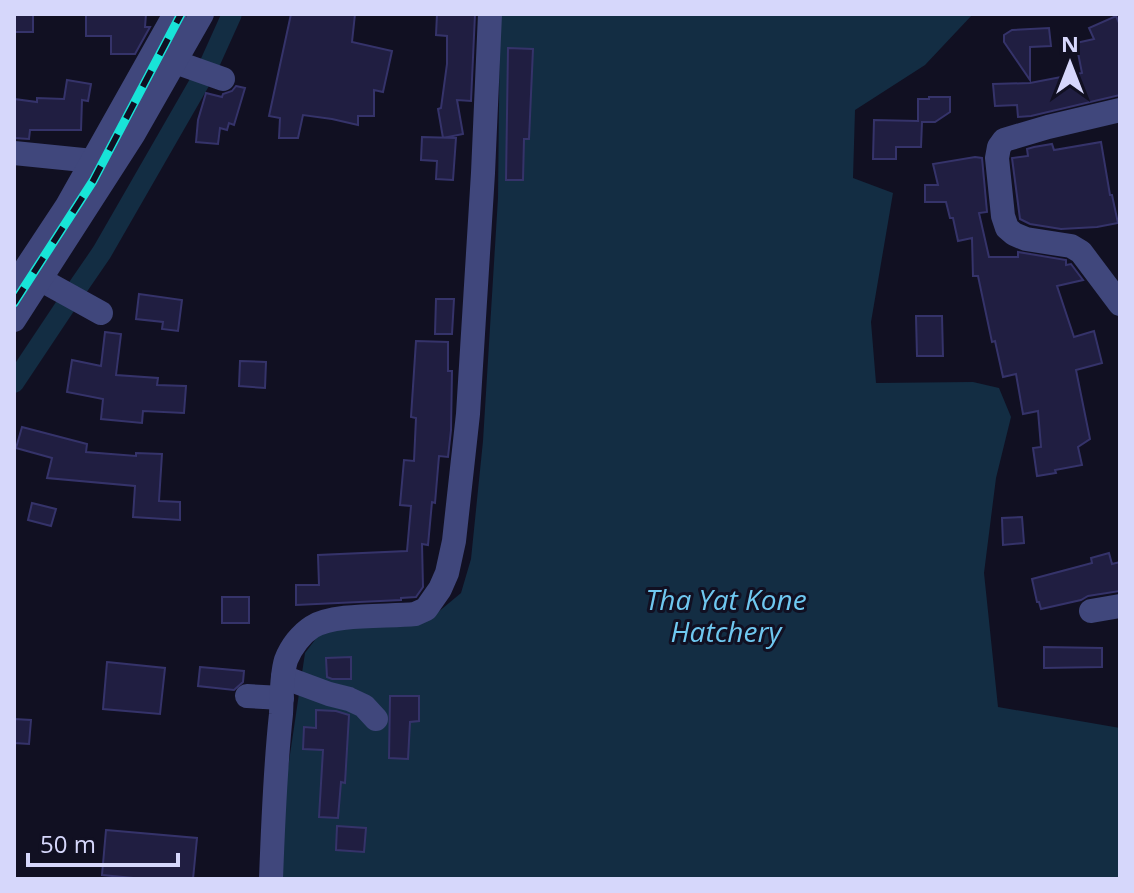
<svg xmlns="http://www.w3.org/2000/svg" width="1134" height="893" font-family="'Open Sans',sans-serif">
	<rect width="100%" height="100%" fill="#111022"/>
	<path fill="#132d43" d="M500,14H973L925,65L855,110L853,178L893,193L871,322L876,383L973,382L999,388L1011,417L996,478L984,573L998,707L1120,728V879H283L279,829L305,653L324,628L437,613L461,593L471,559L483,441L498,198Z"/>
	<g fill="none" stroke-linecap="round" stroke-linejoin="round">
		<g stroke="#132d43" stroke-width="20">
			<path d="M209,65L232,14"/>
			<path d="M78,287L102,252L202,78"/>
			<path d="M14,383L68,302"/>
		</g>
	</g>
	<g fill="#201e41" stroke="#35336a" stroke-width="2">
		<rect x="14" y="14" width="19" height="18"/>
		<path d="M86,14H146L145,27H150L135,54H111V36H86Z"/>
		<path d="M291,14H355L352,42L392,51L383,92L374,90V116H358V125L332,119L303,115L298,138H279L280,118L269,116Z"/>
		<path d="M437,14H475L471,101L457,100L463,134L443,138L438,109L441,108L447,64V36L436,35Z"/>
		<path d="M1116,16L1120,25V95L1031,116L1018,117L1017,105L995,106L993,84L1030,83L1082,73L1076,43L1094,39L1089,28Z"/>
		<path d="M1049,28L1051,46L1030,47V80L1004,42V35L1012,30Z"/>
		<path d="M508,48L533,49L529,139H524L523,180H506Z"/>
		<path d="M67,80L91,84L88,101L82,100L81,130H30L29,139L14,138V99L37,102V98L64,99Z"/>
		<path d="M236,86L245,88L234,125L229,123L227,130L220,128L218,144L196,142L198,120L206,93L222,97L223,94L232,91Z"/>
		<path d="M929,97H950V112L935,122H922L921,147H896V159H873L874,120L918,121V99H929Z"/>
		<path d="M422,137L456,138L453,180L436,179L437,161L421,160Z"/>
		<path d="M1101,142L1110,195H1112L1118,223L1097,227L1061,229L1030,224L1020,219L1012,158L1028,156L1027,149L1034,147L1052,144L1054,150Z"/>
		<path d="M975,157L982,158L987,212L979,213L989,257H1018V252L1066,260V265L1071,264L1083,280L1057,286L1074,337L1094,331L1102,363L1076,370L1090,439L1078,447L1082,465L1055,470L1056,473L1037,476L1033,448L1041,447L1038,411L1023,414L1016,374L1003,377L995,341L992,342L978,276H973L972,238L958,241L953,218H950L946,202H925V185H938L933,164Z"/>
		<path d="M139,294L182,300L178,331L162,329L163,322L136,319Z"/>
		<path d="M436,299H454L452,334H435Z"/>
		<path d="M916,316H942L943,356H917Z"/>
		<path d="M105,332L121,334L116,375L158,378L157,385L186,386L184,413L143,411L142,423L101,419L103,399L67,392L72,360L101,366Z"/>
		<path d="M416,341L448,342V371H452L451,430L448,457L439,456L435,503L432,502L428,545L422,544L423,587L416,597L401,598V600L296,605V585H319L318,555L407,551L411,506L400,505L404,460L414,461L416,418L411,417Z"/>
		<path d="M240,361L266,362L265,388L239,386Z"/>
		<path d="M22,427L87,444L86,452L136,456V453L162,454L159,501L180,502V520L133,517L135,486L47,478L52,458L16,448Z"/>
		<path d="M32,503L56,509L51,526L28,520Z"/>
		<path d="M1022,517L1024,543L1003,545L1002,518Z"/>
		<path d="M1109,553L1112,564L1120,562V591L1088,596L1081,600L1041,609L1039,602H1037L1032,579L1092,563L1091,558Z"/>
		<rect x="222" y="597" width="27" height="26"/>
		<path d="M1044,647L1102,648V667L1044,668Z"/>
		<path d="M351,657V679H332L327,677L326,658Z"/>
		<path d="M107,662L165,668L160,714L103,709Z"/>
		<path d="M200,667L244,671L243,682L234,690L198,686Z"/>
		<path d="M390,696H419V721L410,722L408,759L389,758Z"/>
		<path d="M316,710L336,711L349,715L345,783L341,782L338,818L319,817L323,750L303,749L304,727L316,728Z"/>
		<path d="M14,719L31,720L29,744L14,743Z"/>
		<path d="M337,826L366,828L364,852L336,850Z"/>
		<path d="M106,830L197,838L193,879H144L102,875Z"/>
	</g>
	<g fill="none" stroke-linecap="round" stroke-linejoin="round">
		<g stroke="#40477c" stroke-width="24">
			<path d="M175,62L223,79"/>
			<path d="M1120,110L1048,127L1004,140L999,147L997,158L1003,216L1007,228L1014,234L1026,239L1071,246L1081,252L1120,304"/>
			<path d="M14,153L93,161"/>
			<path d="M27,272L101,313"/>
			<path d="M14,286L67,206L175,14"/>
			<path d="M14,320L133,135L202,14"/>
			<path d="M1091,611L1120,606"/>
			<path d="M283,677L329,694L349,699L364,706L376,719"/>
			<path d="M247,696L282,698"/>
			<path d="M271,879C273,824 275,769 281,714C282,696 281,677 286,660C291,647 301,634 312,627C334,613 388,617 415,614L426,609L440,589L447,573L454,541L468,414L483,173L490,14"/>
		</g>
		<g stroke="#18e4d8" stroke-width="9">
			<path id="rail" d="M14,303L93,181L181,14"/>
		</g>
		<use href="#rail" stroke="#111022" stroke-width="6" stroke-dasharray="18" stroke-linecap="butt"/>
	</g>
	<g text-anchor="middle" stroke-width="6" stroke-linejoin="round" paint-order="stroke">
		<g font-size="28" font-style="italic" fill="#6fc8f0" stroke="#111022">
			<text x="726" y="610">Tha Yat Kone<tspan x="726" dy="32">Hatchery</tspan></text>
		</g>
	</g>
	<rect width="1134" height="893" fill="none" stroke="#d6d7fb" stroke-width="32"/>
	<g transform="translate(1070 64)" stroke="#111022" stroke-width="6" paint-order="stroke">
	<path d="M0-6L14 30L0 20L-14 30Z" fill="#d6d7fb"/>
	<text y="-12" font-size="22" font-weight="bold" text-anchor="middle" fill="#d6d7fb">N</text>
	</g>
	<path d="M28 853v12h150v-12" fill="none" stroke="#d6d7fb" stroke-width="4"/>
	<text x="40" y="853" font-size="24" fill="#d6d7fb" stroke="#111022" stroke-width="6" paint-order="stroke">50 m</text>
</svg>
